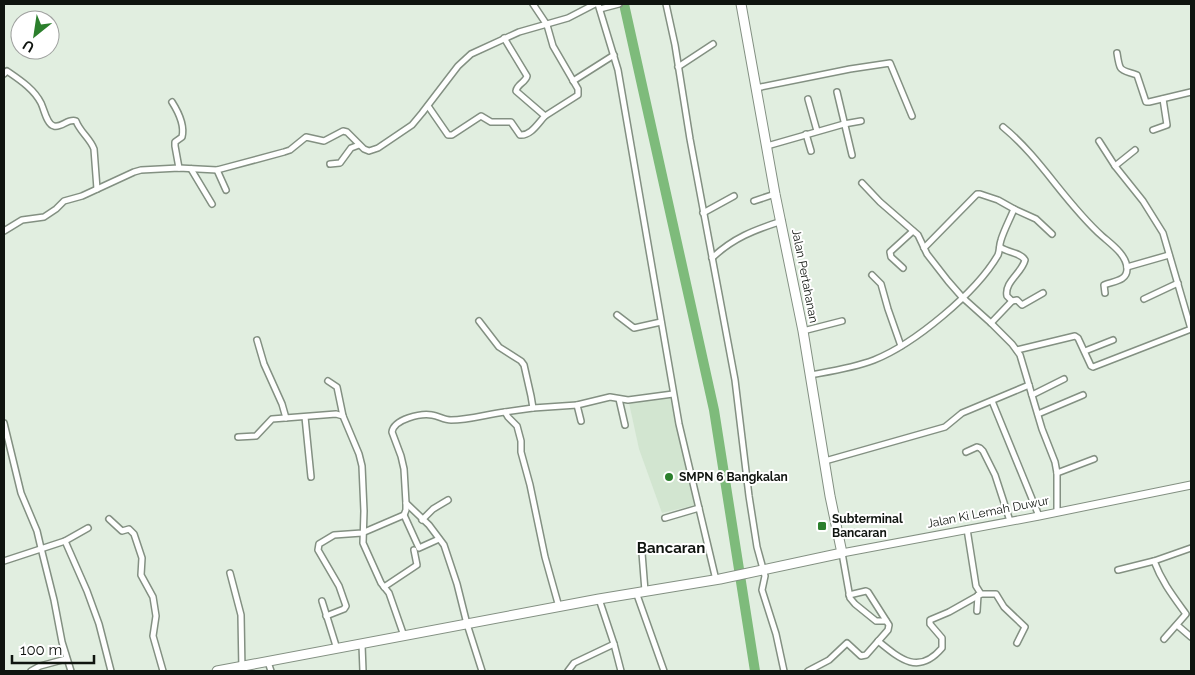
<svg xmlns="http://www.w3.org/2000/svg" width="1195" height="675" font-family="Raleway,sans-serif">
	<rect width="100%" height="100%" fill="#e1eee0"/>
	<path fill="#d2e5d0" d="M670,398L695,505L662,513L639,449L629,403Z"/>
	<g fill="none" stroke-linecap="round" stroke-linejoin="round">
		<path stroke="#7ebb7b" stroke-width="10" d="M624,4L714,410L755,671"/>
		<g stroke="#839082" stroke-width="8">
			<g id="minor">
				<path d="M598,4L618,70L679,424L716,580"/>
				<path d="M666,4L675,45L690,139L735,380L749,496L757,547L765,576L762,590L776,634L784,671"/>
				<path d="M600,9L619,4"/>
				<path d="M504,38L527,76C526,82 517,84 516,91L545,116L578,95V89L553,46L547,25L533,4"/>
				<path d="M1117,53C1120,73 1120,69 1137,75L1146,102H1149L1191,92"/>
				<path d="M678,67L713,44"/>
				<path d="M4,74L7,71C20,80 34,89 41,103C44,109 47,125 54,126C62,128 68,118 76,121C80,132 90,138 94,149L97,189"/>
				<path d="M573,81L614,55"/>
				<path d="M756,88L850,69L890,63L912,116"/>
				<path d="M837,92L852,155"/>
				<path d="M808,99L817,131"/>
				<path d="M172,102C179,113 185,125 182,137L175,142V146L179,168"/>
				<path d="M428,106L448,135H452L481,116L491,122H511L520,135C531,136 538,123 545,116"/>
				<path d="M1003,127C1041,158 1065,203 1102,236C1111,244 1127,255 1127,269C1127,281 1114,281 1104,285L1105,293"/>
				<path d="M1153,130L1167,125L1163,99"/>
				<path d="M806,134L811,151"/>
				<path d="M1099,141L1115,166L1143,201L1163,233L1191,329"/>
				<path d="M767,146L844,124L861,121"/>
				<path d="M330,164L340,163L351,148L359,145"/>
				<path d="M1115,166L1135,150"/>
				<path d="M191,169L212,204"/>
				<path d="M217,170L226,190"/>
				<path d="M862,183L880,202L918,235L927,254L948,281L962,297L991,323L1012,344L1020,355L1042,429L1055,462L1057,473V512"/>
				<path d="M754,201L775,194"/>
				<path d="M1014,209L1036,219L1052,234"/>
				<path d="M703,213L734,196"/>
				<path d="M4,231L22,220L44,217L56,209L64,201L82,196L134,172L141,170L179,168L217,170L284,152L290,150L306,137L324,141L343,131L347,132L364,149L369,151L378,148L412,125L422,113L458,66L471,54L519,32L568,18L595,4"/>
				<path d="M1000,247C1008,253 1020,252 1025,260C1022,273 1004,282 1007,296L1012,301L1017,300L1022,305L1043,293"/>
				<path d="M712,258C733,238 754,230 782,221"/>
				<path d="M1127,267L1169,255"/>
				<path d="M903,268L891,257L890,252L913,231"/>
				<path d="M872,275L881,284L888,309L901,346"/>
				<path d="M1144,299L1178,283"/>
				<path d="M617,315L634,328L661,322"/>
				<path d="M479,321L499,347L521,361L524,365L531,396L533,408"/>
				<path d="M991,323L1012,301"/>
				<path d="M803,331L842,321"/>
				<path d="M257,340L264,364L282,404L286,418"/>
				<path d="M1017,350L1075,336L1078,338L1091,366L1093,367L1191,329"/>
				<path d="M1085,351L1113,340"/>
				<path d="M810,375C832,371 853,368 874,360C914,344 976,293 998,255C1000,250 999,246 1001,240C1004,230 1010,219 1014,209L998,200L980,194H977L924,248"/>
				<path d="M328,381L337,387L343,416"/>
				<path d="M1032,395L1064,379"/>
				<path d="M619,399L625,425"/>
				<path d="M992,401L1039,516"/>
				<path d="M1038,414L1083,395"/>
				<path d="M305,417L311,477"/>
				<path d="M581,421L577,405L610,397L628,400L673,394"/>
				<path d="M4,423L21,493L37,531L41,548L54,600L62,642L71,671"/>
				<path d="M238,437L256,436L272,419L336,414L343,416L359,454L362,466L364,511L363,543L381,583L389,593L404,636"/>
				<path d="M966,452L977,447L980,448L983,451L995,475L1010,521"/>
				<path d="M825,461L945,427L962,413L1029,385"/>
				<path d="M1057,473L1094,459"/>
				<path d="M404,515L419,548L439,539"/>
				<path d="M665,518L699,508"/>
				<path d="M109,519L122,531L129,529L134,534L142,558L141,575L153,597L156,616L153,636L163,671"/>
				<path d="M422,520L433,509L448,500"/>
				<path d="M967,529L976,586L981,594H996L1004,607L1025,627L1017,643"/>
				<path d="M65,541L87,591L99,624L111,671"/>
				<path d="M642,553L645,591"/>
				<path d="M842,553L850,598L855,604L876,621H886"/>
				<path d="M4,561L65,541L88,528"/>
				<path d="M1154,561C1162,582 1173,596 1186,614L1164,639"/>
				<path d="M1118,570L1154,561L1191,548"/>
				<path d="M230,573L241,615L242,671"/>
				<path d="M384,587L417,565L414,550"/>
				<path d="M636,592L664,671"/>
				<path d="M322,601L337,649"/>
				<path d="M559,607L545,557L530,485L521,452V441L517,426L508,417L505,412L533,408L577,405"/>
				<path d="M977,611L978,595"/>
				<path d="M326,616L344,609L346,606L339,586L318,550L319,544L334,535L362,533L404,515L406,510V503"/>
				<path d="M1177,625L1191,637"/>
				<path d="M878,641C901,660 919,675 942,648V638L930,624V620L949,612L981,594"/>
				<path d="M614,644L621,671"/>
				<path d="M362,645L363,671"/>
				<path d="M268,662L271,671"/>
				<path d="M31,671L40,666L66,659"/>
				<path d="M482,671L467,624L457,584L444,545L429,525L406,503L404,469L401,456L392,432C394,419 421,413 432,415C439,416 444,420 451,420C469,420 488,414 505,412"/>
				<path d="M568,671L574,663L614,644L599,599"/>
				<path d="M808,671L829,660L847,643L861,656L866,655L888,630L889,625L868,592L866,591L849,595"/>
			</g>
		</g>
		<g stroke="#839082" stroke-width="9">
			<path id="secondary" d="M842,553L1039,516L1191,485"/>
		</g>
		<g stroke="#839082" stroke-width="11">
			<path id="trunk" d="M217,671L599,599L720,579L842,553L830,496L803,331L775,194L741,4"/>
		</g>
		<use href="#minor" stroke="#fff" stroke-width="5"/>
		<use href="#secondary" stroke="#fff" stroke-width="7"/>
		<use href="#trunk" stroke="#fff" stroke-width="9"/>
	</g>
	<g fill="#2b7f2c" stroke="#fff" stroke-width="2">
		<circle cx="669" cy="477" r="5"/>
		<rect x="817" y="521" width="10" height="10" rx="2.5"/>
	</g>
	<g text-anchor="middle" stroke-width="4" stroke-linejoin="round" paint-order="stroke">
		<g font-size="12" fill="#0f140f" stroke="#fff">
			<text transform="translate(805 276) rotate(79)" y="4">Jalan Pertahanan</text>
			<text transform="translate(988 512) rotate(-11)" y="4">Jalan Ki Lemah Duwur</text>
		</g>
		<g font-size="12" font-weight="bold" fill="#0f140f" stroke="#fff" text-anchor="start">
			<text x="679" y="481">SMPN 6 Bangkalan</text>
			<text x="832" y="523">Subterminal<tspan x="832" dy="14">Bancaran</tspan></text>
		</g>
		<g font-size="15" font-weight="bold" fill="#0f140f" stroke="#fff">
			<text x="671" y="553">Bancaran</text>
		</g>
	</g>
	<rect width="1195" height="675" fill="none" stroke="#0f140f" stroke-width="10"/>
	<g transform="translate(35 35) rotate(210)"><circle r="24" fill="#ffffff" stroke="#9fa19f"/>
	<path d="M0-4L9 19L0 12L-9 19Z" fill="#2b7f2c"/>
	<text y="-8" font-size="14" font-weight="bold" text-anchor="middle" fill="#0f140f">U</text>
	</g>
	<path d="M12 655v8h82v-8" fill="none" stroke="#0f140f" stroke-width="2.5"/>
	<text x="20" y="655" font-size="15" fill="#0f140f" stroke="#ffffff" stroke-width="4" paint-order="stroke">100 m</text>
</svg>
